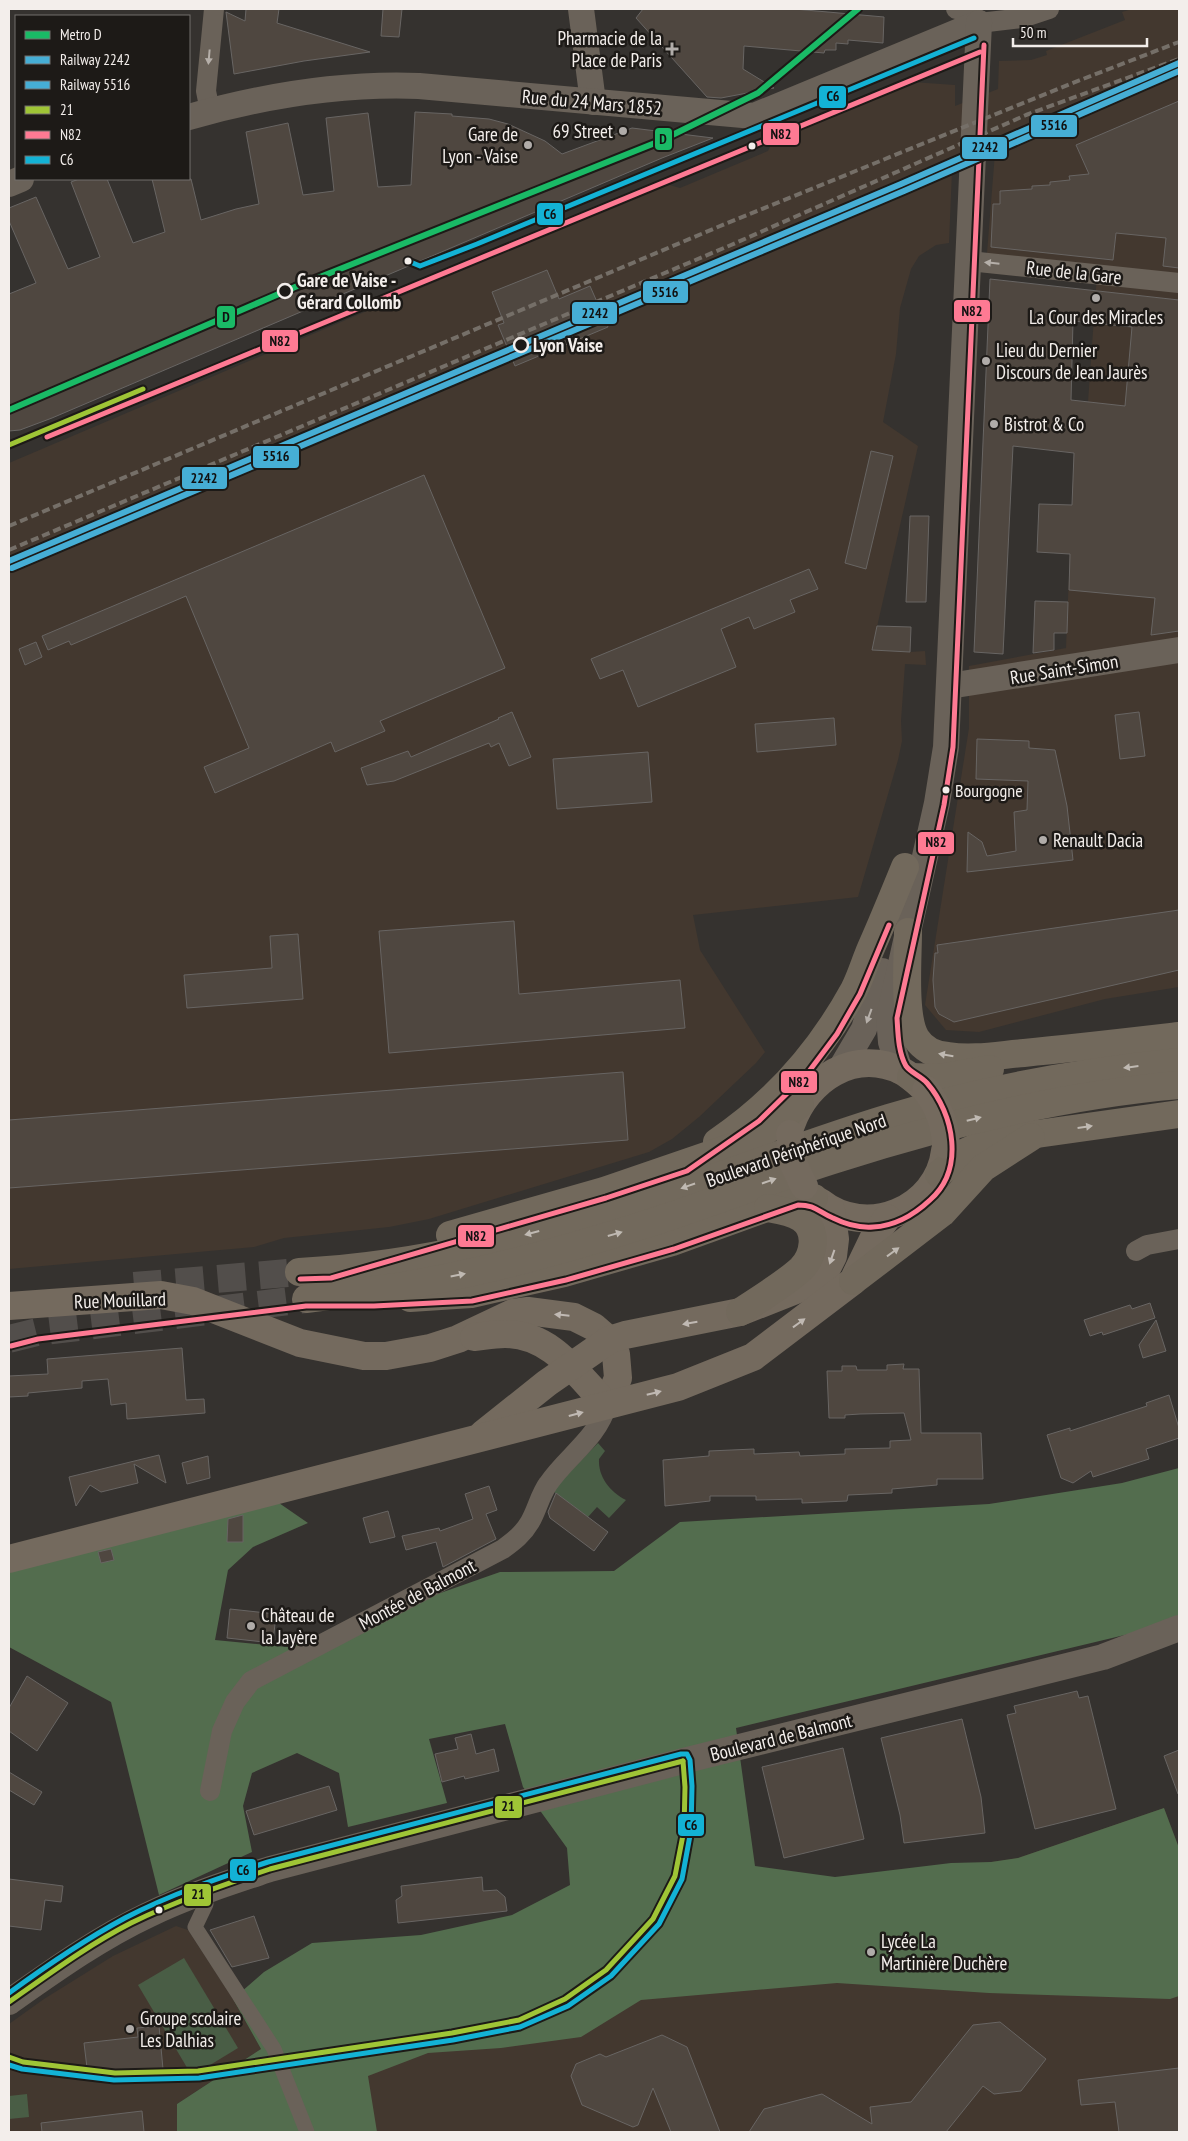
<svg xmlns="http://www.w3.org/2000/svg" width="1188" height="2141" font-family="'PT Sans Narrow',sans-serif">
	<rect width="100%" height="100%" fill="#35322f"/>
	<g fill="#43382f">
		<path d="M1132,9H1179V987L1105,999L979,1032L946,1030L925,1005L969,728V666L1066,648L1074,453L1083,454L1088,402L1097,275L987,253L995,153L952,171L949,243L936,245L919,256L911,269L900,308L896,354L883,422L918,446L872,649L910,652L925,651L926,665L905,664L901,721L902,741L898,760L858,897L693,915L700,950L765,1052L756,1063L699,1117L672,1139L649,1152L429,1219L389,1227L284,1238L254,1247L9,1269V463L666,184L680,188L768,151L773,140L788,134L789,136L792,134L791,132L832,115L834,117L837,116L836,114L877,97L878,99L881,97L880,95L912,82L955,85V106L998,89L999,61L1031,60L1047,55L1046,51L1125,20L1122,12Z"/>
		<path d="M1164,1808L1179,1848V2132H325L340,2016L991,1862L1018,1858Z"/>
		<path d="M176,1926L188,1930L233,1999L261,2049L177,2104V2132H9V2024L44,1999L113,1956Z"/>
	</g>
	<g fill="#495d45">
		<path d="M598,1443L605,1451L599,1459C598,1477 610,1492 626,1500L609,1518L597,1507L588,1517L554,1492L559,1483Z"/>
		<path d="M184,1958L238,2048L192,2076L138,1985Z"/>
		<path d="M27,2094L29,2117L9,2119V2096Z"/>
	</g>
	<path fill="#536d4e" d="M1179,1468V1622L736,1728L755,1866L835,1877L951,1863L991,1862L1018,1858L1164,1808L1179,1848V1996L1170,1999L989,1993L837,1983L641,2000L581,2037L501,2048L428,2053L368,2076L377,2132H177V2104L261,2049L233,1999L264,1972L312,1943L421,1935L512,1915L570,1885L567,1848L523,1787L505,1724L429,1739L447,1803L348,1827L339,1773L297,1753L252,1773L243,1806L252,1852L159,1895L111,1702L9,1647V1571L279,1503L308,1523L253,1547L228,1570L215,1640L287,1647L500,1572L614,1571L680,1522L989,1504L1122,1483Z"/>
	<g fill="#4f4740" stroke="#686563" fill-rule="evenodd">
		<path d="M246,9H279L277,23L370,52L304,61L234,74L226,12L245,21Z"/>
		<path d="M383,9H402L399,37L381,36Z"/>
		<path d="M643,9H794L884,17L883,43L848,40V44L836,43V50H825L824,53L744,46L743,69L774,88L721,98L707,97L636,18Z"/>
		<path d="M1179,101V268L1163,266L1166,238L1116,233L1113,260L991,247L993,204H1000V191L1032,189V186L1050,185V182L1070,180L1069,176L1089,174L1076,145Z"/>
		<path d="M415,112L452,114V116L489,119L508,124L545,141L562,154L632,128L713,138L662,158L52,418L20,430L9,431V294L36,283L9,221V208L36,197L68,269L100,257L71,182L79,179H107L133,243L165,232L152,179H191L201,220L236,209L259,204L246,132L288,123L303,195L334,191L326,118L368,113L378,187L411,185Z"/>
		<path d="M547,270L559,299L590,286L608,327L515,366L498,325L504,323L492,292Z"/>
		<path d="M990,279L1179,300V631L1151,635L1155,598L1069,590L1070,554L1037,552L1039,504L1072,505L1074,453L1013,446L1003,654L974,652ZM1073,321L1132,327L1125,406L1071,400Z"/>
		<path d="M871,451L893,456L866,569L845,563Z"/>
		<path d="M424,475L505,668L380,721L385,731L335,752L331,742L215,793L204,767L249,748L186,596L71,645L69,641L48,650L42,636Z"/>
		<path d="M910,516H929L926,602H906Z"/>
		<path d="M809,569L818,589L790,600L795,612L754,629L749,617L721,629L736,667L638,707L623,670L600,679L591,659Z"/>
		<path d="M1035,601L1068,602L1067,633H1054V650L1033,653Z"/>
		<path d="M877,626L911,627L910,652L872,650Z"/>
		<path d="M36,642L42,657L25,665L19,649Z"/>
		<path d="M512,712L531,757L509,766L499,743L491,747L489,743L394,781L367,785L361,768L408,751L411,757L499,719L498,718Z"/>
		<path d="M1139,712L1145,756L1120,759L1115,715Z"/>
		<path d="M834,718L836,745L757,752L755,724Z"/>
		<path d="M977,739L1029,741V748L1055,750L1067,806L1073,860L967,872L968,832L982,842L987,856L1016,851L1014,812L1027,810L1028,781L976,779Z"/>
		<path d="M648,752L652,802L557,809L553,759Z"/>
		<path d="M1179,910V970L954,1022L939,1014L935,1007L933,980L935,953H938L937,945Z"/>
		<path d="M514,921L519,994L680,980L685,1028L389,1053L379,931Z"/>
		<path d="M298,934L303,999L187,1008L184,975L272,968L270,936Z"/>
		<path d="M623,1072L628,1140L9,1188V1120Z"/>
		<path d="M1150,1303L1155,1318L1103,1335L1102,1332L1090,1336L1084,1320L1130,1305L1132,1309Z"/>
		<path d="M1156,1320L1166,1351L1143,1358L1139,1345Z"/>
		<path d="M182,1348L186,1400L204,1399L205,1413L127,1419L126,1403L111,1405L108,1379L82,1381V1388L28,1393V1396L9,1397V1376L48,1374L47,1359Z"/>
		<path d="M904,1364L903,1369H919L921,1433H981L983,1479H937V1485L892,1489V1493L848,1495L847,1501L802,1503V1499L756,1500V1496H710V1501L665,1506L663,1460L709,1456V1451L754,1449V1454L799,1452L800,1456L845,1454V1449L890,1448V1441L911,1440L904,1413L860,1414L845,1415V1418H829L827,1371H842V1366H856L857,1370H887V1365Z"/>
		<path d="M1169,1395L1179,1428V1438L1146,1449L1149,1459L1093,1477L1091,1471L1073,1483L1061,1478L1047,1435L1070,1428V1431L1147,1406L1146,1403Z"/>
		<path d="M159,1455L166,1483L134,1464L138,1483L101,1492L90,1485L76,1506L69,1477Z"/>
		<path d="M208,1456L210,1478L187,1484L182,1463Z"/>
		<path d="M489,1486L497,1510L486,1514L496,1539L443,1567L436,1542L406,1550L402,1536L439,1528L440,1531L473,1519L465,1494Z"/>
		<path d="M556,1493L608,1532L594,1551L550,1518L548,1512Z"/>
		<path d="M388,1511L395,1537L370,1543L363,1518Z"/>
		<path d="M243,1515V1542H227L228,1519Z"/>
		<path d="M111,1549L114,1560L101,1563L98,1552Z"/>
		<path d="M230,1609L276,1614L273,1643L227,1638Z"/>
		<path d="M27,1676L68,1703L37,1751L9,1731V1708Z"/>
		<path d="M1077,1691L1079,1698L1088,1696L1116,1809L1035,1829L1007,1715L1016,1713L1014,1706Z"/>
		<path d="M962,1719L981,1797L985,1833L904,1843L900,1815L881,1738Z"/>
		<path d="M471,1734L476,1754L494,1749L499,1771L465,1779L464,1776L442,1782L435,1754L458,1749L455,1738Z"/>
		<path d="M843,1748L864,1839L784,1858L762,1767Z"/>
		<path d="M1179,1750V1794H1178L1164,1756Z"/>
		<path d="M9,1772L42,1792L34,1805L9,1790Z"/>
		<path d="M329,1786L337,1810L254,1835L246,1811Z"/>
		<path d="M482,1877L483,1891L497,1890L505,1897L507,1911L398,1923L396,1900L402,1896L401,1886Z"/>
		<path d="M9,1879L63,1886L61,1902L45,1900L41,1930L9,1926Z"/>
		<path d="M254,1916L269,1958L232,1967L210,1930Z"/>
		<path d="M1000,2022L1046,2059L1021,2091L994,2094L983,2086L946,2132H749L764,2109L822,2094L872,2124L870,2107L911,2102L973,2025Z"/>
		<path d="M159,2026L163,2069L88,2076L84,2043L138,2037L137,2028Z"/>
		<path d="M662,2035L687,2047L720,2132H671L653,2088L638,2125L633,2127L582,2105L571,2076L576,2064L600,2054L606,2057Z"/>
		<path d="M1179,2068V2132H1119L1115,2102L1081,2105L1078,2080Z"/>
		<path d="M142,2111L144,2132H42L41,2123Z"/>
	</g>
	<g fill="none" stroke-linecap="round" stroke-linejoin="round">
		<g stroke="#524e4b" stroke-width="28" stroke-dasharray="28 14" stroke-linecap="butt">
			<path d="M134,1286L299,1272"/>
			<path d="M9,1339L37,1332L306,1299"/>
		</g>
		<path stroke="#6a6259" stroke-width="15" d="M205,1901L206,1904L195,1927L274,2049L307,2132"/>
		<g stroke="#6a6259" stroke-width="20">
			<path d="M956,9C966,10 974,15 979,23"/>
			<path d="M979,23L1022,18L1049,9"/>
			<path d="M210,111L206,91L214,9"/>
			<path d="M969,261L1179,283"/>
			<path d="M1136,1251L1147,1245L1179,1239"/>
			<path d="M210,1791L222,1731L235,1702L251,1681L503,1549C514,1541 523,1534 530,1522C537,1510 540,1495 548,1484C567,1456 597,1439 607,1405"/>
		</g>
		<g stroke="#6a6259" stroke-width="26">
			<path d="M581,9L593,102"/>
			<path d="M189,117C263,96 342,83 419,86L754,116L979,23"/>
			<path d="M9,184L21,179"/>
			<path d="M949,686L1179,650"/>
			<path d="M841,1068L864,1029L882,971"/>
			<path d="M900,1071L891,1042L889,1017L937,803L946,747L979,23"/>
			<path d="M9,2002C53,1971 99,1938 148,1915C187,1896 228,1883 270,1869L683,1761L1103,1657L1179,1628"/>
		</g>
		<g stroke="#746a5e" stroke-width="28">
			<path d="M791,1125C807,1079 854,1048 902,1071C911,1076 918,1083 926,1090"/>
			<path d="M820,1202C866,1239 938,1210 945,1151"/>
			<path d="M9,1306L161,1295L193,1301L300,1343L364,1356H386L430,1348L458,1339L513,1313L528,1311L574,1317L594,1327L609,1340L616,1354L618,1378L607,1405"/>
			<path d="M474,1337C484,1336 494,1334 505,1334C552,1334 577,1375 607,1405"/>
			<path d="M483,1434L547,1383L609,1340L625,1335L740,1312L806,1286L825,1272L833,1256L835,1239L831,1210"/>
			<path d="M9,1559L678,1387L753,1357L853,1281L876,1233L887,1218"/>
		</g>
		<g stroke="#72695c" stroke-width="28">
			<path d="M908,932C908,958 903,1017 916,1038C923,1049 935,1055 948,1056C972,1060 999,1055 1024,1053C1076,1048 1127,1042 1179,1036"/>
			<path d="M911,1077L940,1078L990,1069"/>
			<path d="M717,1142C775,1103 820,1052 854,990C861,976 865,962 871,948C883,921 894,894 905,867"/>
			<path d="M939,1174L966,1152L1000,1136L1037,1134L1179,1114"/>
			<path d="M450,1235L604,1191L741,1144L767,1130L800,1104"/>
			<path d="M299,1272C423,1266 547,1233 664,1195C739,1170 813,1141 889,1118C983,1089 1081,1072 1179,1062"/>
			<path d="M853,1281L942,1213L983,1168L1031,1137"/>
			<path d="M410,1298L471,1294L564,1273L672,1242L780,1203L797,1198H814"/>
			<path d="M306,1299C336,1295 366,1291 396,1287C478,1274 558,1252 637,1227C705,1206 771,1179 839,1158C949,1123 1063,1095 1179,1085"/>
			<path d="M740,1312C758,1300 786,1283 801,1269C814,1256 819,1230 801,1218C792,1212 779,1210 768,1208"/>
		</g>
		<g stroke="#756f68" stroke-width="4" stroke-dasharray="8 4" stroke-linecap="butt">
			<path d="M9,526L725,224L1070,84L1179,42"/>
			<path d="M9,550L731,245L1026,115L1179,59"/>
		</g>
		<g stroke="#746a5e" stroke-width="28">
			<path d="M926,1090C939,1107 945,1124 946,1145"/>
			<path d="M790,1134L793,1163L804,1186"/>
		</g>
		<g stroke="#1d1a17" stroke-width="9">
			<g id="bus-1">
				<path d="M9,445L143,389"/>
				<path d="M9,2002C49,1974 88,1945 131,1923C176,1901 223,1885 270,1869L683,1761"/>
				<path d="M9,2057L23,2062L115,2073L198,2071L452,2033L519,2020L565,1999L606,1970L653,1919L675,1876L684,1830L685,1787L683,1761"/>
			</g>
		</g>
		<g stroke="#1d1a17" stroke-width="9">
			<g id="bus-2">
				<path d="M47,437L980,52"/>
				<path d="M300,1279L331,1278L606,1198L687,1171L759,1121L807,1074L837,1034L860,994L889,925"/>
				<path d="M11,1346L38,1339L306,1306H374L472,1301L566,1280L674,1249L798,1205C816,1205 818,1212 833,1218C845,1224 859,1228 873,1227C895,1226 915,1214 930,1200C965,1169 954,1114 927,1083C921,1076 911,1073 906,1066C898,1052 898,1033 897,1018L944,805L953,747L984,45"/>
			</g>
		</g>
		<g stroke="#1d1a17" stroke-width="9">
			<g id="bus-3">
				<path d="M408,261L420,266L477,244L974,38"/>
				<path d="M9,1993C46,1966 84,1940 125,1918C171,1894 219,1878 268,1862L681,1754H687L690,1760L692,1786L691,1830L682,1879L659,1924L611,1976L568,2006L520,2027L453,2040L199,2078L114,2080L22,2069L9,2065"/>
			</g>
		</g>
		<use href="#bus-1" stroke="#9fc536" stroke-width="5"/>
		<use href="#bus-2" stroke="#fe7a93" stroke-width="5"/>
		<use href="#bus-3" stroke="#13b2d5" stroke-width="5"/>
		<g stroke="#1d1a17" stroke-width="10">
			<path id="rail-1" d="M9,561L901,184L1179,63"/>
		</g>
		<g stroke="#1d1a17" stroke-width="10">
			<path id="rail-2" d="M12,568L904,191L1179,71"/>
		</g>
		<use href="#rail-1" stroke="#46aed5" stroke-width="6"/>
		<use href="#rail-2" stroke="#46aed5" stroke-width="6"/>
		<g stroke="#1d1a17" stroke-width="10">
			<path id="metro-1" d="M9,410L295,287L660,141L758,93L858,9"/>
		</g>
		<use href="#metro-1" stroke="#1aba66" stroke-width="6"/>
	</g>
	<defs><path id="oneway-solid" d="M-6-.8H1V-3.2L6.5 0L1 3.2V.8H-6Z" transform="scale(1.25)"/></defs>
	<g fill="#b5afa9">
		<use href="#oneway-solid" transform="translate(209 57) rotate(95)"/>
		<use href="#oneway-solid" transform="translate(992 263) rotate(-174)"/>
		<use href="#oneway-solid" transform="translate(869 1016) rotate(110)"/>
	</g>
	<g fill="#bfb9b2">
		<use href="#oneway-solid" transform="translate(946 1055) rotate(-170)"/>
		<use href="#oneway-solid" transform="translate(1131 1067) rotate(173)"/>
		<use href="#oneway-solid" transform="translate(974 1119) rotate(-14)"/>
		<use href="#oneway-solid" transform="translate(1085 1127) rotate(-8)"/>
		<use href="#oneway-solid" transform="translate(769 1181) rotate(-19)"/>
		<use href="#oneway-solid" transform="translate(688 1186) rotate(161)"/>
		<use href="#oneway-solid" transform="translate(532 1233) rotate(165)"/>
		<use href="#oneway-solid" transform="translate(615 1234) rotate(-16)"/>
		<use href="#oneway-solid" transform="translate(893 1252) rotate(-36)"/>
		<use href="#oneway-solid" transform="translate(458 1275) rotate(-11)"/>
	</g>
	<g fill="#c0b9b3">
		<use href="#oneway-solid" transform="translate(832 1257) rotate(109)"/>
		<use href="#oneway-solid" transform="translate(562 1315) rotate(-174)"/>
		<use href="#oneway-solid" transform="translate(690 1323) rotate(170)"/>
		<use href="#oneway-solid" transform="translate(799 1323) rotate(-36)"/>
		<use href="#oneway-solid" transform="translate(654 1393) rotate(-14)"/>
		<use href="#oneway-solid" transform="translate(576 1414) rotate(-15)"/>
	</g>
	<g fill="#b0aca9" stroke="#1d1a17" stroke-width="2">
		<path d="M669.5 41.5h5v5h5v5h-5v5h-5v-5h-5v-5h5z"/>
		<circle cx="623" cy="131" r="5"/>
		<circle cx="528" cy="145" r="5"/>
		<circle cx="1096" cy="298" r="5"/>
		<circle cx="986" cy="361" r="5"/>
		<circle cx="994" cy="424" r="5"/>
		<circle cx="1043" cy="840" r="5"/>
		<circle cx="251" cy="1626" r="5"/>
		<circle cx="871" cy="1952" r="5"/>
		<circle cx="130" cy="2029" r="5"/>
	</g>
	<g fill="#f3eeeb" stroke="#1d1a17" stroke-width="2">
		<circle cx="752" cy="146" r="4.5"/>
		<circle cx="408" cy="261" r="4.5"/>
		<circle cx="946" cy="790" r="4.5"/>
		<circle cx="159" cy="1910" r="4.5"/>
	</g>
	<g fill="#1d1a17" stroke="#f3eeeb" stroke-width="2.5">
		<circle cx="285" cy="291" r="7"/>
		<circle cx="521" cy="345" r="7"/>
	</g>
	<g text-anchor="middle" stroke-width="5" stroke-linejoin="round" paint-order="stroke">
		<g font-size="18" fill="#f3eeeb" stroke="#1d1a17" text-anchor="start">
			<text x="955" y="797">Bourgogne</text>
		</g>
		<g font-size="19" fill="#f3eeeb" stroke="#1d1a17" text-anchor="start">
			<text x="662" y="45" text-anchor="end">Pharmacie de la<tspan x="662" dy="22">Place de Paris</tspan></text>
			<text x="613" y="138" text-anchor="end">69 Street</text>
			<text x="518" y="141" text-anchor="end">Gare de<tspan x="518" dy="22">Lyon - Vaise</tspan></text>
			<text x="1096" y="324" text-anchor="middle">La Cour des Miracles</text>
			<text x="996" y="357">Lieu du Dernier<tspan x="996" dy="22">Discours de Jean Jaurès</tspan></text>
			<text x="1004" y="431">Bistrot &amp; Co</text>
			<text x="1053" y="847">Renault Dacia</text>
			<text x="261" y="1622">Château de<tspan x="261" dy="22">la Jayère</tspan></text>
			<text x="881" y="1948">Lycée La<tspan x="881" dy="22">Martinière Duchère</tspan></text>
			<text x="140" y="2025">Groupe scolaire<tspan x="140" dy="22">Les Dalhias</tspan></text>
		</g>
		<g font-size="19" fill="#f3eeeb" stroke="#1d1a17">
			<text transform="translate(592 102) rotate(5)" y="7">Rue du 24 Mars 1852</text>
			<text transform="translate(1074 272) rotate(6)" y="7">Rue de la Gare</text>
			<text transform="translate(1064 669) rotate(-9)" y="7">Rue Saint-Simon</text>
			<text transform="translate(796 1150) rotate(-19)" y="7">Boulevard Périphérique Nord</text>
			<text transform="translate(120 1300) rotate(-2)" y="7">Rue Mouillard</text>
			<text transform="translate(417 1594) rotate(-28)" y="7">Montée de Balmont</text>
			<text transform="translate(781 1737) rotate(-14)" y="7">Boulevard de Balmont</text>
		</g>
		<g font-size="19" font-weight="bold" fill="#f3eeeb" stroke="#1d1a17" text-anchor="start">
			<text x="297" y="287">Gare de Vaise -<tspan x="297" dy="22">Gérard Collomb</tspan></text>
			<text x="533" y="352">Lyon Vaise</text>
		</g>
	</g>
	<g stroke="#1d1a17" stroke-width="2">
		<rect x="818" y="85" width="29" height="24" rx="5" fill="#13b2d5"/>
		<rect x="1030" y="114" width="48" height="24" rx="5" fill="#46aed5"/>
		<rect x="762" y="122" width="38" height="24" rx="5" fill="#fe7a93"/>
		<rect x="654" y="127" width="19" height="24" rx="5" fill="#1aba66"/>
		<rect x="961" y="136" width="47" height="24" rx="5" fill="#46aed5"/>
		<rect x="536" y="202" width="28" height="24" rx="5" fill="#13b2d5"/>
		<rect x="642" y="280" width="47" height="24" rx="5" fill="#46aed5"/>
		<rect x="953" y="299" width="38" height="24" rx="5" fill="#fe7a93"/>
		<rect x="571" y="301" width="47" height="24" rx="5" fill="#46aed5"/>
		<rect x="216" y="305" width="20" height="24" rx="5" fill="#1aba66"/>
		<rect x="261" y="329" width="38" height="24" rx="5" fill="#fe7a93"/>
		<rect x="252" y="445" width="48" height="24" rx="5" fill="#46aed5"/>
		<rect x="181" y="466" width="47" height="24" rx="5" fill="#46aed5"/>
		<rect x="917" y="831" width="38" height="24" rx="5" fill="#fe7a93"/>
		<rect x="780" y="1070" width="38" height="24" rx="5" fill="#fe7a93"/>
		<rect x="457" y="1224" width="38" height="24" rx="5" fill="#fe7a93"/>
		<rect x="494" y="1795" width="29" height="24" rx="5" fill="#9fc536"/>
		<rect x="677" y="1813" width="28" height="24" rx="5" fill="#13b2d5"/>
		<rect x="229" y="1858" width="28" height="24" rx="5" fill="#13b2d5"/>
		<rect x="183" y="1883" width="29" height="24" rx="5" fill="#9fc536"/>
	</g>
	<g font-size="14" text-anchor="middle" font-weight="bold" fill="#111">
		<text x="833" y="101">C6</text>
		<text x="1054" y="130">5516</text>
		<text x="781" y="139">N82</text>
		<text x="663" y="144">D</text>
		<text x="985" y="152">2242</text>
		<text x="550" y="219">C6</text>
		<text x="665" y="297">5516</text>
		<text x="972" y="316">N82</text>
		<text x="595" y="318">2242</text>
		<text x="226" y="322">D</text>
		<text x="280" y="346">N82</text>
		<text x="276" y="461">5516</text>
		<text x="204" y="483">2242</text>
		<text x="936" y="847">N82</text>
		<text x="799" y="1087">N82</text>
		<text x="476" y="1241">N82</text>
		<text x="508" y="1811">21</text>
		<text x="691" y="1830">C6</text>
		<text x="243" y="1875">C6</text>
		<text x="198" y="1899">21</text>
	</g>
	<rect width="1188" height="2141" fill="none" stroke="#f3eeeb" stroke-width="20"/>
	<rect x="15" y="15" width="175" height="165" fill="#1d1a17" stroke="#736f6c"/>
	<rect x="25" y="31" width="25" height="8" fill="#1aba66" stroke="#736f6c"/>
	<text x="60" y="40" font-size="15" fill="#f3eeeb">Metro D</text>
	<rect x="25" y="56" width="25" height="8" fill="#46aed5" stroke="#736f6c"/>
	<text x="60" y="65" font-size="15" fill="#f3eeeb">Railway 2242</text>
	<rect x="25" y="81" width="25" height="8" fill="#46aed5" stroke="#736f6c"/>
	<text x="60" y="90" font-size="15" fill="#f3eeeb">Railway 5516</text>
	<rect x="25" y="106" width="25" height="8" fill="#9fc536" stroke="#736f6c"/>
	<text x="60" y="115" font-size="15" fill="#f3eeeb">21</text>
	<rect x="25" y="131" width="25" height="8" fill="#fe7a93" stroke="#736f6c"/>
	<text x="60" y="140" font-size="15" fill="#f3eeeb">N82</text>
	<rect x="25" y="156" width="25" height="8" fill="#13b2d5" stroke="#736f6c"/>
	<text x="60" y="165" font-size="15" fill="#f3eeeb">C6</text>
	<path d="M1013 38v8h134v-8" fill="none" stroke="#f3eeeb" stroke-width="2.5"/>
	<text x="1020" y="38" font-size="15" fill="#f3eeeb" stroke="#1d1a17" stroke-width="4" paint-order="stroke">50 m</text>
</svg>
